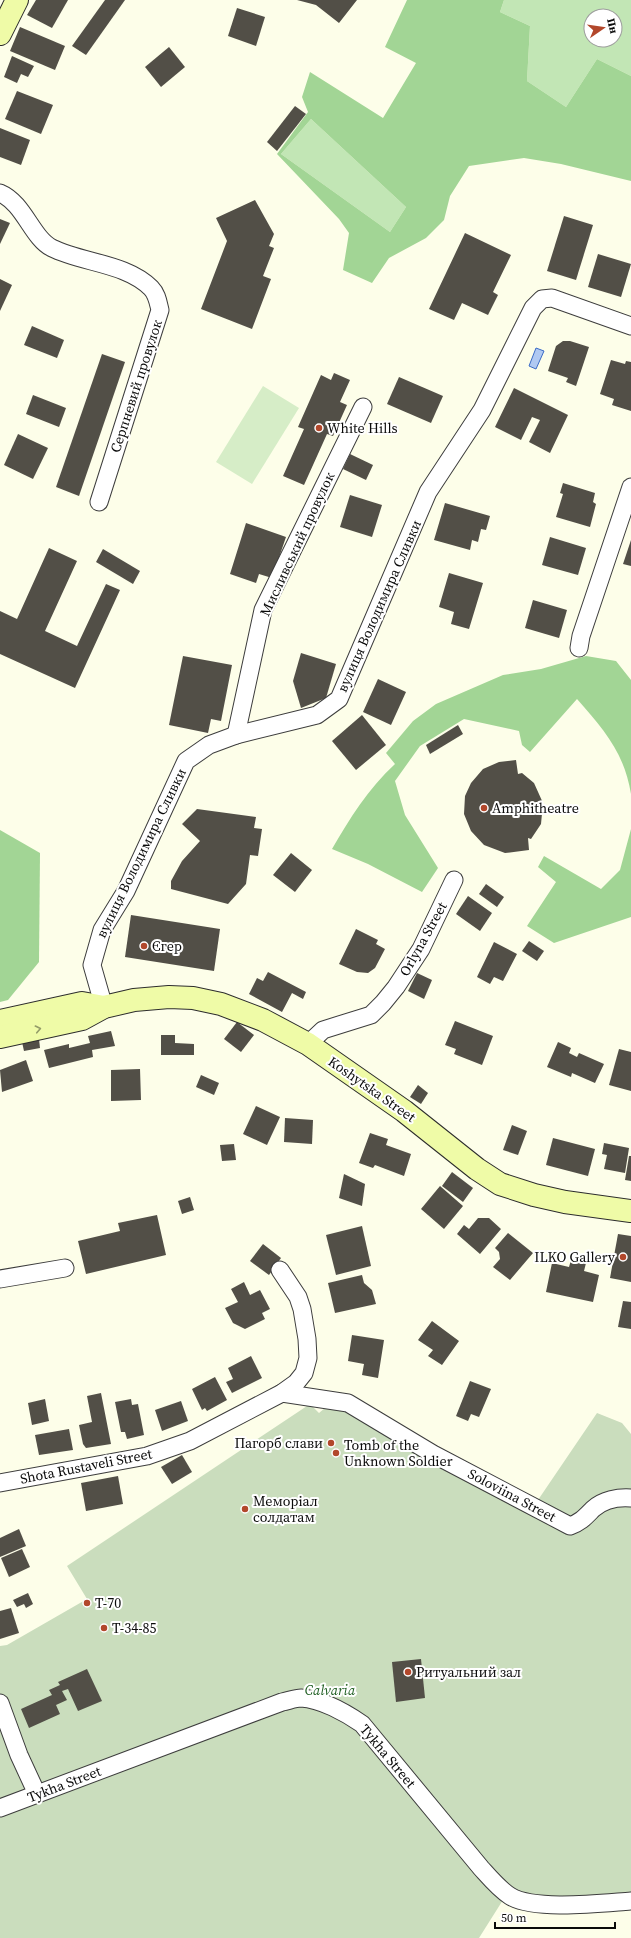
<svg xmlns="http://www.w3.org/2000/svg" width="631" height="1938" font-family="'Source Serif 4',serif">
	<rect width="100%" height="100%" fill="#fdfee9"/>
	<g fill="#c2e6b5" fill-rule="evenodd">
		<path d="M504,0H631V76L597,59L566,107L527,81L530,26L500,12ZM591,16H615V40H591Z"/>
		<path d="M311,119L406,207L390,232L281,154Z"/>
	</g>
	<g fill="#a2d595" fill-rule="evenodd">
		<path d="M407,0H504L500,12L530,26L527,81L566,107L597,59L631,76V181L561,164L524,158L469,166L450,196L444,220L426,238L389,258L372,283L343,270L349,233L339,219L277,154L308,112L302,97L310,72L383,118L416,63L385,47ZM311,119L406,207L390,232L281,154Z"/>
		<path d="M586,656L616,661L631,680V794C624,752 604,730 577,699L530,752L522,745L519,731L464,719L420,746L395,781L405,815L438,868L422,892L368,864L332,849C350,818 368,789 395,764L386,753L413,721L436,704L503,675L541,669Z"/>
		<path d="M631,829V917L554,943L527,926L556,882L538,867L544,856L601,889L620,870Z"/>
		<path d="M0,830L40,853L39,962L8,1000L0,1002Z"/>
	</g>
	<path fill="#caddbd" d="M331,1403L538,1500L597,1413L622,1423L631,1434V1896L539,1899L508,1892L479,1938H0V1646L7,1645L87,1599L67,1566L310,1404L319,1413Z"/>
	<path fill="#d6edc7" d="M263,386L299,408L252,484L216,462Z"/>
	<path fill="#b0c9f2" stroke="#3b6bc6" d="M536,348L544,351L536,369L529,366Z"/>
	<g fill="#524f47">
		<path d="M36,0H68L52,28L27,15Z"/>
		<path d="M105,0H125L86,55L72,46Z"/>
		<path d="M297,0H357L339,23L316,5Z"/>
		<path d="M237,8L265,17L256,46L228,36Z"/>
		<path d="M20,27L65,46L55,70L10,51Z"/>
		<path d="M169,47L185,67L161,87L145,67Z"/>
		<path d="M12,56L34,66L28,77L21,74L17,83L4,77Z"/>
		<path d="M17,91L53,105L41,134L5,119Z"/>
		<path d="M295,106L306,114L277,151L267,142Z"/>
		<path d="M0,128L30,140L21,165L0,157Z"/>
		<path d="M255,200L274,234L269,246L274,248L263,276L271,279L252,329L201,309L227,241L216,218Z"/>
		<path d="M564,216L593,225L576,280L547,271Z"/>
		<path d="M0,219L10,223L0,244Z"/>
		<path d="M465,233L511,255L493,292L498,295L488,315L462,303L454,320L429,309Z"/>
		<path d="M598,254L631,264L621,297L588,287Z"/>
		<path d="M0,279L12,285L0,311Z"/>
		<path d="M32,326L64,340L57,358L24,345Z"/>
		<path d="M563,341H570L589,347L576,386L566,382L568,378L548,371L556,346Z"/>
		<path d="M102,354L125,362L79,496L56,487Z"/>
		<path d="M611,360L625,364L626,361L631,362V411L612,405L614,399L600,394Z"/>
		<path d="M334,373L350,380L340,402L347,405L333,436L327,434L304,485L283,476L304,429L298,427L321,375L331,380Z"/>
		<path d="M399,377L443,396L431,423L387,404Z"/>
		<path d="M514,388L568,415L550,453L529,442L540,420L532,417L521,440L495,427Z"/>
		<path d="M33,395L66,408L59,427L26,414Z"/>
		<path d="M18,434L48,448L33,479L4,465Z"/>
		<path d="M350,454L373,465L366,480L343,469Z"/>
		<path d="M563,483L595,493L593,502L596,504L590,527L556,517L563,494L560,493Z"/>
		<path d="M350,495L382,505L372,537L340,527Z"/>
		<path d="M445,503L490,516L486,530L481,529L478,542L472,540L470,550L434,540Z"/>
		<path d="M246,523L286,537L272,578L259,574L256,583L230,574Z"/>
		<path d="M550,537L586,548L578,575L542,565Z"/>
		<path d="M631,540V566L623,564Z"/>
		<path d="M49,548L77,561L45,631L77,646L106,584L120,590L75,688L0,654V611L17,619Z"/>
		<path d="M103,549L140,571L133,584L96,562Z"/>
		<path d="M449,573L483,583L469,629L451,624L454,612L439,607Z"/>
		<path d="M533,600L567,610L559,638L525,628Z"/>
		<path d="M301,653L336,664L326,698L301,708L293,681Z"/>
		<path d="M183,656L232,665L221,721L211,719L208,733L169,725Z"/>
		<path d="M378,679L406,692L391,725L363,712Z"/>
		<path d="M362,715L386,745L356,770L332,741Z"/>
		<path d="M458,725L463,734L430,754L426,745Z"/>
		<path d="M516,760L518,774L522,773L534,783L543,803L541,824L531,839L528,838L529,850L505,853L484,845L471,831L464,814L465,796L471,783L483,769L499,762Z"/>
		<path d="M197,809L256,817L254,828L262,829L258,856L250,855L246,884L228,904L171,889V881L182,861L200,841L182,824Z"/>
		<path d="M291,853L312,870L295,892L273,875Z"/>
		<path d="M486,884L504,897L497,907L479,894Z"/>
		<path d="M468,896L492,913L480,931L456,914Z"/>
		<path d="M131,915L220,929L214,971L125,957Z"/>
		<path d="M356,929L378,940L376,944L385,949L375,968L368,973L357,972L339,964Z"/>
		<path d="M529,941L544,951L537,961L522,951Z"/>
		<path d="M494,942L517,954L503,981L494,977L490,984L477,977Z"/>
		<path d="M268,972L306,992L303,999L292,993L282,1012L249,994L257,978L263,981Z"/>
		<path d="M417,973L432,980L424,999L408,991Z"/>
		<path d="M455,1021L493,1036L482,1065L454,1054L456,1049L445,1045Z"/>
		<path d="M237,1022L254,1035L241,1052L224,1039Z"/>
		<path d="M111,1031L115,1046L92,1050L93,1057L49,1068L44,1050L69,1044V1048L90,1043L88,1036Z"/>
		<path d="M161,1035H175V1043L194,1044V1055H161Z"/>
		<path d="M39,1039L40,1048L24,1051L22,1042Z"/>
		<path d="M558,1042L571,1048L569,1053L577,1057L579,1053L604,1064L595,1083L572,1073L571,1077L547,1067Z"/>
		<path d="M619,1049L631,1052V1091L609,1085Z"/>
		<path d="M26,1060L33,1081L2,1092L0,1070Z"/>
		<path d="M140,1069L141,1100L111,1101V1070Z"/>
		<path d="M201,1075L219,1083L214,1095L196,1087Z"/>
		<path d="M418,1085L428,1093L421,1104L410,1097Z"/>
		<path d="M256,1106L280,1117L267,1145L243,1134Z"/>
		<path d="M285,1118L313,1120L312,1144L284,1142Z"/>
		<path d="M512,1125L527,1131L518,1155L503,1150Z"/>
		<path d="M370,1133L388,1139L386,1145L411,1154L404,1176L375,1165L373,1168L359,1163Z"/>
		<path d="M553,1138L595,1149L588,1176L546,1165Z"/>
		<path d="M604,1143L629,1148L625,1173L604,1169L607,1155L602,1154Z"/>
		<path d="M234,1144L236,1160L222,1161L220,1145Z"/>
		<path d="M629,1156H631V1181L625,1180Z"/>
		<path d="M452,1172L473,1188L463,1202L442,1186Z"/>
		<path d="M344,1174L365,1184L362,1206L339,1198Z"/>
		<path d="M440,1186L463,1206L444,1229L421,1209Z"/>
		<path d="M190,1197L194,1210L182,1214L178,1201Z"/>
		<path d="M157,1215L166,1255L86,1274L78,1241L120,1231L118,1223Z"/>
		<path d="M478,1218H489L501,1229L480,1254L457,1234L464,1225L469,1229Z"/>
		<path d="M362,1226L371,1266L336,1275L326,1235Z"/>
		<path d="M508,1233L533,1253L510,1280L493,1267L500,1259L499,1252L495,1248Z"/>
		<path d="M618,1234L631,1236V1282L610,1278Z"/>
		<path d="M263,1244L281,1258L269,1275L250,1261Z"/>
		<path d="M571,1260L586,1263L584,1271L599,1275L593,1302L546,1292L552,1263L569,1267Z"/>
		<path d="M362,1275L364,1283L372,1290L376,1304L335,1313L328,1283Z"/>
		<path d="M244,1282L250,1295L260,1290L270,1309L262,1313L265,1319L245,1329L233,1323L225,1308L238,1302L231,1289Z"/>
		<path d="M623,1301L631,1302V1329L618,1327Z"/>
		<path d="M432,1321L459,1341L442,1365L428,1356L433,1350L418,1340Z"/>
		<path d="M352,1335L384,1340L378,1378L362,1375L364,1364L348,1361Z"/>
		<path d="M251,1356L262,1378L232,1393L226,1382L233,1379L228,1368Z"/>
		<path d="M215,1377L227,1400L207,1411L205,1408L202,1410L192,1389Z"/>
		<path d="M470,1381L491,1389L479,1417L471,1414L468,1421L456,1416Z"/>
		<path d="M101,1393L111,1444L86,1448L83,1444L79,1425L92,1422L87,1396Z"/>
		<path d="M45,1399L49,1421L32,1425L28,1403Z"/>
		<path d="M131,1399L132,1405L138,1404L144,1435L127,1439L125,1432H121L115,1402Z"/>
		<path d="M181,1401L188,1421L162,1431L155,1410Z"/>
		<path d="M69,1429L73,1450L39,1455L35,1435Z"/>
		<path d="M182,1455L192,1472L172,1484L161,1467Z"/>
		<path d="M118,1476L123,1504L86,1511L81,1483Z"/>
		<path d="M19,1529L26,1546L0,1557V1538Z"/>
		<path d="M22,1549L30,1567L9,1577L1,1558Z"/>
		<path d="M28,1593L33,1604L26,1608L24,1604L17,1607L13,1600Z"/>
		<path d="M11,1608L19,1633L0,1639V1611Z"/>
		<path d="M421,1659L425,1698L396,1702L392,1662Z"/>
		<path d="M87,1669L102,1701L78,1711L68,1689L62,1691L67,1700L56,1705L60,1714L29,1728L21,1709L52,1695L49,1690L60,1685L58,1682Z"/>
	</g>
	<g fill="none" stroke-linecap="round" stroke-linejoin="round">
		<g stroke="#3d3d3d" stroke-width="19">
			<g id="street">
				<path d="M0,193C24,203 32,238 52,248C82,263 126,263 151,288C157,294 158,302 160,310L99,502"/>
				<path d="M579,648L581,636L631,487"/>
				<path d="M236,735L263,610L363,407"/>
				<path d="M104,1007L92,965L102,930L126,891L186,761L209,745L236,735L317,715L339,699L428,492L482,410L533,308L542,299L552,298L631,326"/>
				<path d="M308,1044L323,1030L371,1015L383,1003L396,987L421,949L454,880"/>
				<path d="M0,1279L65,1268"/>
				<path d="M282,1393L348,1403L433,1454L570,1526C581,1522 585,1517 593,1509C603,1500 618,1497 631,1498"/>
				<path d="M0,1483L147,1456L190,1441L282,1393L296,1383L304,1373L308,1358L307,1339L302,1309L298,1297L280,1270"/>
				<path d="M0,1703L19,1755L37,1794"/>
				<path d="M0,1808L282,1702C288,1701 295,1698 301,1698C321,1699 346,1713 362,1724L481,1868C490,1878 499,1889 510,1896C534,1911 602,1903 631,1901"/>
			</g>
		</g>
		<g stroke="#2c2c2c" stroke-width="24">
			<g id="secondary">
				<path d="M0,34L17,0"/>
				<path d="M0,1021L82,1003L104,1007"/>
				<path d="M0,1037L82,1019L104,1007L134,1000L169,997L193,998L221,1004L263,1020L308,1044L404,1111L477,1169L500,1184L534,1195L565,1202L631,1211"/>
			</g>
		</g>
		<use href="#street" stroke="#fff" stroke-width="17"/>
		<use href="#secondary" stroke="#effba7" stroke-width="22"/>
	</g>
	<defs><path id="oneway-chevron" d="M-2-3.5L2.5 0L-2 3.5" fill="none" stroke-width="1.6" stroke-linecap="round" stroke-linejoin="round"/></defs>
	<use stroke="#939b68" href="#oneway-chevron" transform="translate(38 1029) rotate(-12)"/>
	<g fill="#b2472b" stroke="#fff" stroke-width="1.5">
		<circle cx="319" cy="428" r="4"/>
		<circle cx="484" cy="808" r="4"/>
		<circle cx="144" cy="946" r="4"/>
		<circle cx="623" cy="1257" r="4"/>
		<circle cx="331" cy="1443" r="4"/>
		<circle cx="336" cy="1453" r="4"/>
		<circle cx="245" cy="1509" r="4"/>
		<circle cx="87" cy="1603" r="4"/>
		<circle cx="104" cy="1628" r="4"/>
		<circle cx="408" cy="1672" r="4"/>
	</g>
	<g text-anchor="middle" stroke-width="4" stroke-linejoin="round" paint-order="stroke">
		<g font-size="14" fill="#0a0a0a" stroke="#fff">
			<text transform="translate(136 386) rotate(-72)" y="5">Серпневий провулок</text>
			<text transform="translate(297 544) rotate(-65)" y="5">Мисливський провулок</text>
			<text transform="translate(379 606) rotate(-66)" y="5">вулиця Володимира Сливки</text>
			<text transform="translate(141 853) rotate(-64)" y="5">вулиця Володимира Сливки</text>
			<text transform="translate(423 939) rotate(-61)" y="5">Orlyna Street</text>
			<text transform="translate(372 1089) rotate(35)" y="5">Koshytska Street</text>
			<text transform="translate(86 1466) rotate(-11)" y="5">Shota Rustaveli Street</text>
			<text transform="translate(512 1495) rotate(28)" y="5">Soloviina Street</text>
			<text transform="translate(388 1756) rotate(50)" y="5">Tykha Street</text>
			<text transform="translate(64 1784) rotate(-21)" y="5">Tykha Street</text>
		</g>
		<g font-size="14" fill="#0a0a0a" stroke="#fff" text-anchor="start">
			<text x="327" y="433">White Hills</text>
			<text x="492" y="813">Amphitheatre</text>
			<text x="152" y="951">Єгер</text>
			<text x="615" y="1262" text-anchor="end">ILKO Gallery</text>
			<text x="323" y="1448" text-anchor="end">Пагорб слави</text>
			<text x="344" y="1450">Tomb of the<tspan x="344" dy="16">Unknown Soldier</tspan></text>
			<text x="253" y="1506">Меморіал<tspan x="253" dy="16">солдатам</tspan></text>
			<text x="95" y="1608">Т-70</text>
			<text x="112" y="1633">Т-34-85</text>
			<text x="416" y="1677">Ритуальний зал</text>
		</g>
		<g font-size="14" font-style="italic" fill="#1f5e22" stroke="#fff">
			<text x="330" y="1695">Calvaria</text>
		</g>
	</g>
	<g transform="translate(603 28) rotate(77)"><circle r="19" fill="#ffffff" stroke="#9d9d9d"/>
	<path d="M0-3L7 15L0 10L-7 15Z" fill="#b2472b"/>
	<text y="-6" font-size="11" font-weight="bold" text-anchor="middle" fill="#0a0a0a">Пн</text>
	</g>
	<path d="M495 1922v6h120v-6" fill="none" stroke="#0a0a0a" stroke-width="2"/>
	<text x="501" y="1922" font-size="12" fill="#0a0a0a" stroke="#ffffff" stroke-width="3" paint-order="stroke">50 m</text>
</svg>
